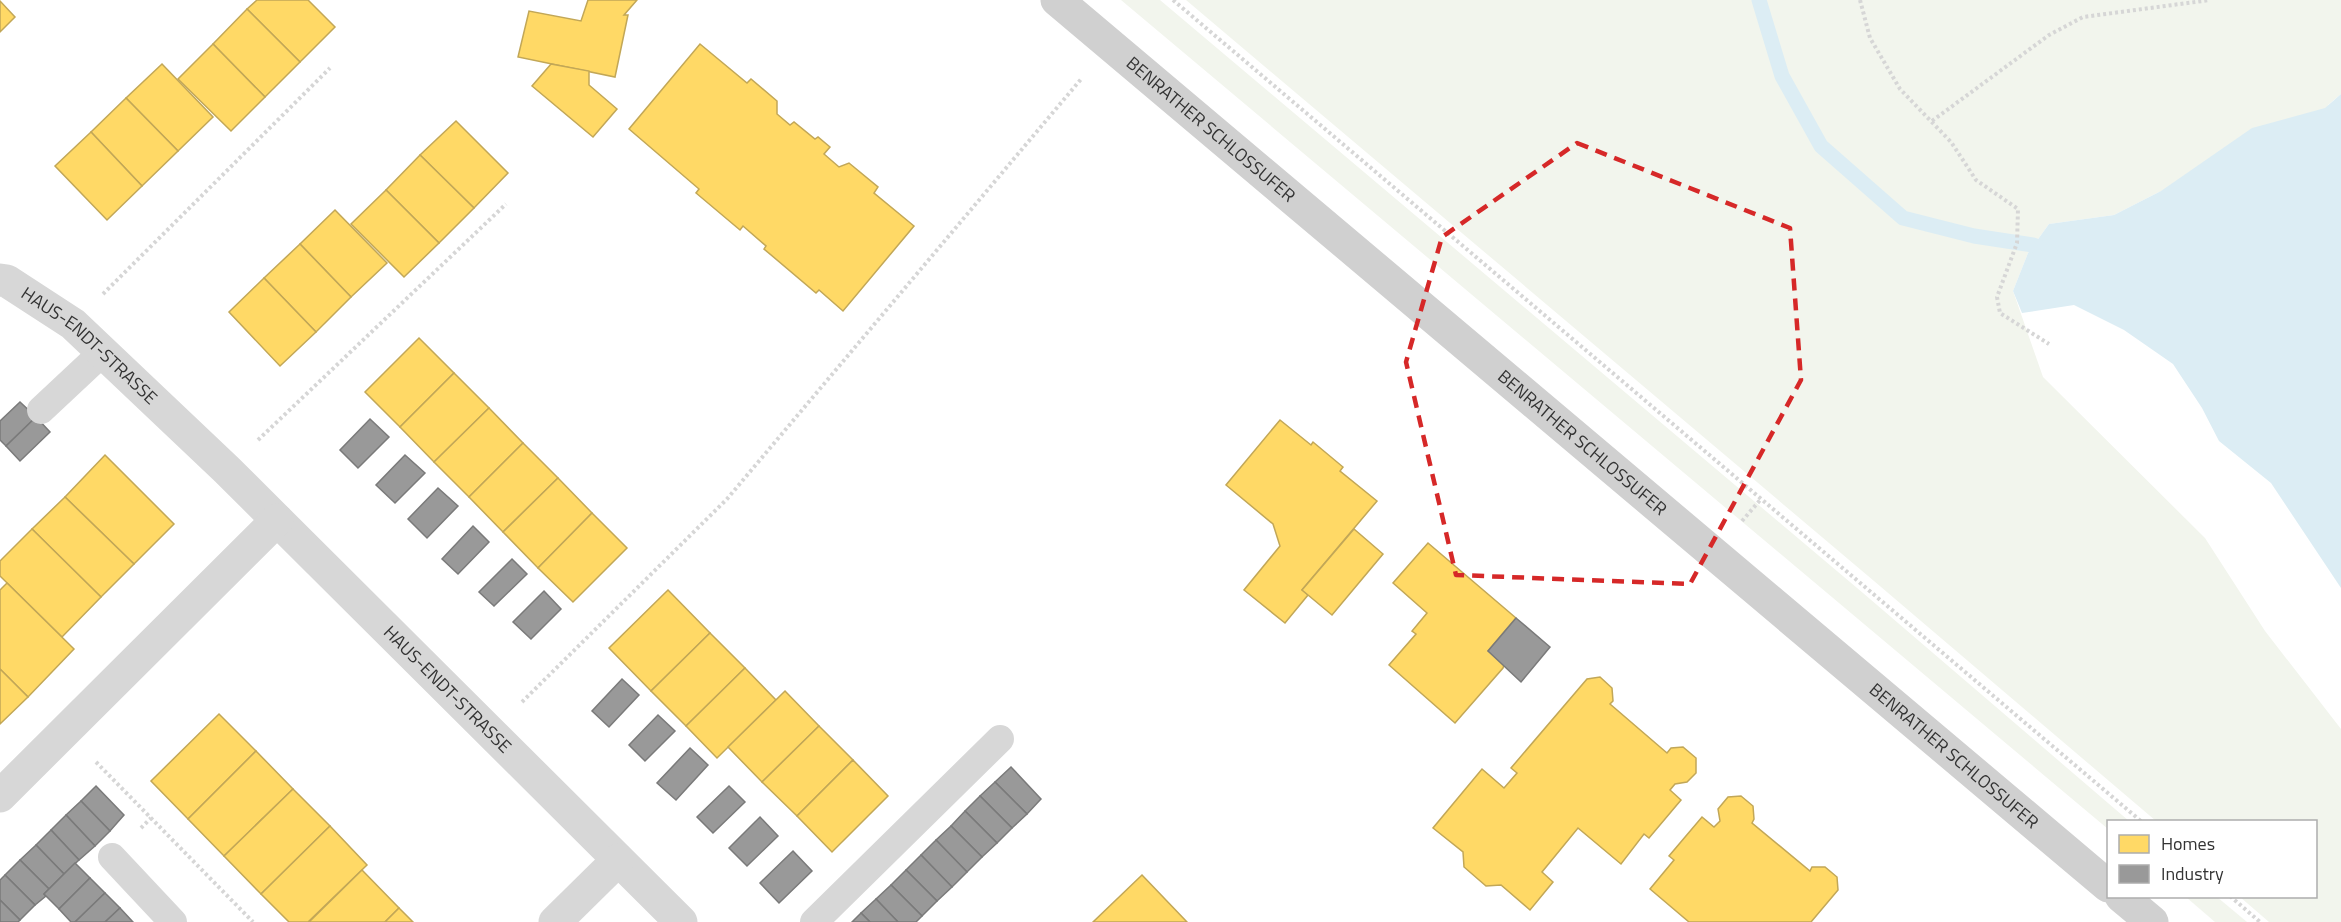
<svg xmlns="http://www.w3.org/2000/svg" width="2341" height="922" font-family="'Titillium Web',sans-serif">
	<rect width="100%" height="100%" fill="#fff"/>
	<g fill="#f2f5ed">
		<path d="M1121,0H1160L1863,593L2129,821L2108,822V829Z"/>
		<path d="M1186,0H2341V94L2328,105L2325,121L2157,193L2114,215L2049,224L2028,253L2013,291L2043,377L2205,538L2265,631L2341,729V922H2269L2240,897L2316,896V822L2156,821L1874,581Z"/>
		<path d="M2186,897H2217L2247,922H2215Z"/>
	</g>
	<path fill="#dcedf4" d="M2341,94V588L2271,483L2219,441L2202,408L2173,364L2124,330L2074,305L2022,313L2013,291L2028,253L2049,224L2114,215L2161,191L2252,128L2325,108Z"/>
	<g fill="#ffd966" stroke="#c2a757" stroke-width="1.5">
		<path d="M257,0H308L335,27L300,62L247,9Z"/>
		<path d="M588,0H637L624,15H628L615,77L518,57L529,11L581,21Z"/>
		<path d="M0,1L15,17L0,32Z"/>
		<path d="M247,9L300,62L265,97L213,44Z"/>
		<path d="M213,44L265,97L231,131L178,79Z"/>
		<path d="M700,44L747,83L751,79L777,101V114L790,125L794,122L815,139L818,137L830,147L824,154L839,167L849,163L878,187L874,193L914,226L843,311L819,290L816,293L764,249L766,246L743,226L740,230L696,193L699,189L629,129Z"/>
		<path d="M162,64L213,117L178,151L126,98Z"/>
		<path d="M551,64L589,71V85L617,109L593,137L532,86Z"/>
		<path d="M126,98L178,151L142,186L91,132Z"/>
		<path d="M456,121L508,173L474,208L420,155Z"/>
		<path d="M91,132L142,186L107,220L55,166Z"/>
		<path d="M420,155L474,208L439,243L386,190Z"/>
		<path d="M386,190L439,243L404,277L351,224Z"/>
		<path d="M335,210L387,263L351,297L300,244Z"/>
		<path d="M300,244L351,297L316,332L264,278Z"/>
		<path d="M264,278L316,332L280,366L229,312Z"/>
		<path d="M419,338L454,373L400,427L365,392Z"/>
		<path d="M454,373L489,408L434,462L400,427Z"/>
		<path d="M489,408L523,443L469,497L434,462Z"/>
		<path d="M1280,420L1311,445L1313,442L1343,467L1340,471L1377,501L1302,590L1308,595L1285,623L1244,590L1280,546L1273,524L1226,485Z"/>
		<path d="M523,443L558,478L503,532L469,497Z"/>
		<path d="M105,455L174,524L134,564L65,497Z"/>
		<path d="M558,478L592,513L538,568L503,532Z"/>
		<path d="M65,497L134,564L101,597L32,529Z"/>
		<path d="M592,513L627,548L573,602L538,568Z"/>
		<path d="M32,529L101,597L62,637L0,576V561Z"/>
		<path d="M1354,529L1383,554L1332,615L1302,590Z"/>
		<path d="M1428,543L1516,618L1488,651L1504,665L1503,668L1455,723L1389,665L1416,634L1412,631L1427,613L1393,583Z"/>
		<path d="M7,583L74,649L28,697L0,669V590Z"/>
		<path d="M668,590L710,633L651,691L609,648Z"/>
		<path d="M710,633L745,668L686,726L651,691Z"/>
		<path d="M745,668L776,700L717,758L686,726Z"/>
		<path d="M0,669L28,697L0,724Z"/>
		<path d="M1600,677L1612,688L1613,701L1610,704L1667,753L1671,748L1683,747L1696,758V773L1687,782L1675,784L1670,790L1681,800L1649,838L1644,834L1621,864L1578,828L1542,872L1553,882L1530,910L1501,885L1486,886L1464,867L1463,852L1433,828L1482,769L1504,788L1517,773L1511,768L1587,679Z"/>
		<path d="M785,691L819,726L762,782L728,747Z"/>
		<path d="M219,714L256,751L188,819L151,781Z"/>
		<path d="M819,726L853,760L797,816L762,782Z"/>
		<path d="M256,751L293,789L224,856L188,819Z"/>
		<path d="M853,760L888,796L832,852L797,816Z"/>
		<path d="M293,789L330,826L261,894L224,856Z"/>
		<path d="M1741,796L1753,806L1754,819L1752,823L1810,871L1812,867H1825L1837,877L1838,890L1811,922H1689L1650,889L1674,860L1669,856L1702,817L1714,827L1720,821L1718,809L1728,797Z"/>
		<path d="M330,826L367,865L308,922H289L261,894Z"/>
		<path d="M362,870L399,908L385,922H309Z"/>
		<path d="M1142,875L1187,922H1093Z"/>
		<path d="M399,908L413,922H385Z"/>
	</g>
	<g fill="#999" stroke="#7a7a7a" stroke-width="1.5">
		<path d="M20,402L36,417L6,446L0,440V421Z"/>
		<path d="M36,417L50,432L20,461L6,446Z"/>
		<path d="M370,419L389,437L358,468L340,450Z"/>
		<path d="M405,455L425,473L395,503L376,485Z"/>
		<path d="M438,488L458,506L427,538L408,519Z"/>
		<path d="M473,526L489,542L458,574L442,559Z"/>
		<path d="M512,559L527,574L494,606L479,592Z"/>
		<path d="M544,591L561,609L531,639L513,622Z"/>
		<path d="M1516,618L1550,647L1521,682L1488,651Z"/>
		<path d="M622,679L639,695L609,727L592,711Z"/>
		<path d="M658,715L675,731L645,761L629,745Z"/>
		<path d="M690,748L708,765L676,800L657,783Z"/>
		<path d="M1011,767L1041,799L1027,814L995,782Z"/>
		<path d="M995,782L1027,814L1012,828L980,796Z"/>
		<path d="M96,786L124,815L110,831L81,801Z"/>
		<path d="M729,786L745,802L713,833L697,817Z"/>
		<path d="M980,796L1012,828L997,843L965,811Z"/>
		<path d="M81,801L110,831L95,846L66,815Z"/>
		<path d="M965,811L997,843L982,857L951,826Z"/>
		<path d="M66,815L95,846L79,860L51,830Z"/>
		<path d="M760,817L778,836L747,866L729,848Z"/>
		<path d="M951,826L982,857L967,872L936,840Z"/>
		<path d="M51,830L79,860L64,874L36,845Z"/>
		<path d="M936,840L967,872L952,887L921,855Z"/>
		<path d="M36,845L64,874L49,889L20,860Z"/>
		<path d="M793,851L812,871L779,903L760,883Z"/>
		<path d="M921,855L952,887L937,901L906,870Z"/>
		<path d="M20,860L49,889L44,894L46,896L35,905L5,875Z"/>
		<path d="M75,863L90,878L59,909L44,894Z"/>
		<path d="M906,870L937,901L922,916L891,885Z"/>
		<path d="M5,875L35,905L20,920L0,900V880Z"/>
		<path d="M90,878L105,893L75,922H71L59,909Z"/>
		<path d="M891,885L922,916L916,922H898L876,899Z"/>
		<path d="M105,893L120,908L105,922H75Z"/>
		<path d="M876,899L898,922H870L861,913Z"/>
		<path d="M0,900L20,920L18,922H0Z"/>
		<path d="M120,908L133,922H105Z"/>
		<path d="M861,913L870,922H852Z"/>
	</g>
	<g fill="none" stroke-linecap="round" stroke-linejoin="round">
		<path stroke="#dcedf4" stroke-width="15" d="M1759,0L1782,76L1821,146L1903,218L1974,236L2033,245L2050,252"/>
		<g stroke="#d6d6d6" stroke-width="4" stroke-dasharray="3 3" stroke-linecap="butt">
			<path d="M1173,0L2142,822"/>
			<path d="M1860,0L1870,38L1900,89L1951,142L1976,180L2018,209L2017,243L1997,297L2000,313L2049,344"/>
			<path d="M1932,121L2049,35L2083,17L2210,0"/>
			<path d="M103,294L330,68"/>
			<path d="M258,440L506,204"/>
			<path d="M1742,521L1761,499"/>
			<path d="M522,702L727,499L1082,78"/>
			<path d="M96,762L253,922"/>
			<path d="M141,828L151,818"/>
			<path d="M2230,896L2260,922"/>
		</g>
		<g stroke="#d7d7d7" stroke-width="28">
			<path d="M41,410L103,352"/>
			<path d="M112,857L173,922"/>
			<path d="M814,922L1000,739"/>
		</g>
		<g stroke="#d7d7d7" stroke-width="33">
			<path id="s1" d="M0,280L7,281L73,324L227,470L681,922"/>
			<path d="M0,796L277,520"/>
			<path d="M555,922L618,860"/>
		</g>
		<g stroke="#d0d0d0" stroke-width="33">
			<path id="s2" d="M1057,0L2108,886"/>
			<path d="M2121,896L2152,922"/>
		</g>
	</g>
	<path fill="none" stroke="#d62828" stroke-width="4.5" stroke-dasharray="12 8" stroke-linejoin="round" d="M1577,143L1790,228L1801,380L1690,584L1456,575L1406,362L1442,237Z"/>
	<g text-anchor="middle" stroke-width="6" stroke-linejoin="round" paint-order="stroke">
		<g font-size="18" fill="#333" stroke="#fff">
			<text dy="6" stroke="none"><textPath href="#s2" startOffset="201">BENRATHER SCHLOSSUFER</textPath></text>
			<text dy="6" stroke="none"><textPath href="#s1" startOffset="112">HAUS-ENDT-STRASSE</textPath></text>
			<text dy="6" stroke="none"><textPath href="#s2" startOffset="687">BENRATHER SCHLOSSUFER</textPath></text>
			<text dy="6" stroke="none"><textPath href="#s1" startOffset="609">HAUS-ENDT-STRASSE</textPath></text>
			<text dy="6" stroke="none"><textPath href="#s2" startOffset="1173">BENRATHER SCHLOSSUFER</textPath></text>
		</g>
	</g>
	<rect x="2107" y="820" width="210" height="78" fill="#ffffff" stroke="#adadad" stroke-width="1.5"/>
	<rect x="2119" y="835" width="30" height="18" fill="#ffd966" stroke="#adadad" stroke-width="1.5"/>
	<text x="2161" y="850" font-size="18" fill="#333333">Homes</text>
	<rect x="2119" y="865" width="30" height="18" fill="#999999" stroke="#adadad" stroke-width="1.5"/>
	<text x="2161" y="880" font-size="18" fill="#333333">Industry</text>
</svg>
